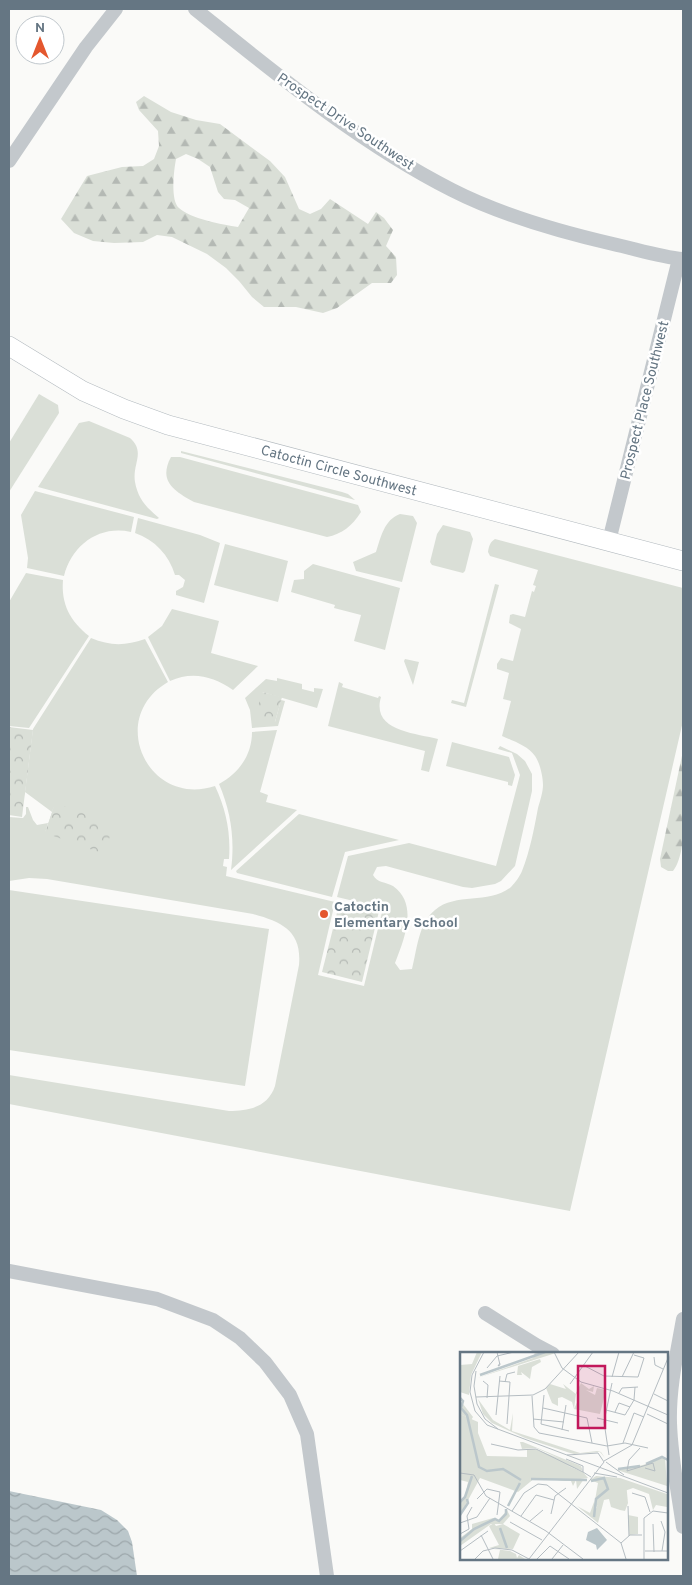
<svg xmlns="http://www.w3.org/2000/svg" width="692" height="1585" font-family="Overpass,sans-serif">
	<defs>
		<pattern id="forest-firs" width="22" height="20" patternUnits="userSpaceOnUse" patternTransform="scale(1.25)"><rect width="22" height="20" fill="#dadfd7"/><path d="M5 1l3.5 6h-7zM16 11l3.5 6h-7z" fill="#b4b9b4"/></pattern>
		<pattern id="park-crowns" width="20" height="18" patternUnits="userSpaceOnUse" patternTransform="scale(1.25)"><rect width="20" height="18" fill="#dadfd7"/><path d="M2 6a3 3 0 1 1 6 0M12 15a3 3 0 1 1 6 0" fill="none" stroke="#b4b9b4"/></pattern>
		<pattern id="water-waves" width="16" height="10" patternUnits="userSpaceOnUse" patternTransform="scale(1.25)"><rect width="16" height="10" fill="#bbc7cb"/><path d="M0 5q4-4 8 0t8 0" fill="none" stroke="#9ca6aa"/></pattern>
	</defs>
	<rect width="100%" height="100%" fill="#fafaf8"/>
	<g fill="#dadfd7">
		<path d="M39,394L58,405L59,413L9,492V443Z"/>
		<path d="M89,421L130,438C146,452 132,464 135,482C138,499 147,508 159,518L157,519L38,487L79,423Z"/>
		<path d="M181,451L342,492L348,494L355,500L181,453Z"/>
		<path d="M171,457H180L358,505L361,512C352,526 342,534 327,537L194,502C174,491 158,481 171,457Z"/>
		<path d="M35,491L134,517L131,532C99,525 72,545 64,576L27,568L28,558L21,515Z"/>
		<path d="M400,514L413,516L417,523L402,582L356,571L353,562L376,552C381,537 384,520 400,514Z"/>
		<path d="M138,518L200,535L220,543L204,603L176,595V591L183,587L185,580L179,575H175C169,555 155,540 135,533Z"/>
		<path d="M443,525L470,532L473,539L465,571L463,573L432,565L430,562L437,534Z"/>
		<path d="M495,539L683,588V721L570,1211L9,1104V1075L229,1111C249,1111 268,1107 275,1086L299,965C302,931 282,922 253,914L47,879L29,878L9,881V817L23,818L26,814V807H28L33,820L37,825L48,823L45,833L55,804L52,812L25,792L33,729L91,638C110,646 125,646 145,639L168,682C106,718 148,808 215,786C226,809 231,833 229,859H224L223,866L227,867L226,876L335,902L318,975L364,986L383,908L337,897L348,856L409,843L496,866L520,775L512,753L498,749L500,746L517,754L525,761L532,774V791L515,866L501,881L495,884L472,888L463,887L386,866L377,867L373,875C377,883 386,882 393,886C419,904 404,940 395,963L400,970L412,969C417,950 418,924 435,910C456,892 489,905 511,887C515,883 520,876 522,871C530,851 534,829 538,808C540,801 543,792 543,785C543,777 540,763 535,756C528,746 513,741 502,736L511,701L503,699L509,673L497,669V664L501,658L513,661L521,629L509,623L510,615L513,614L525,617L532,591L534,592L536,586L533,585L538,570L490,556L488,552C489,546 490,542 495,539Z"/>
		<path d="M225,544L288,561L278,602L214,585Z"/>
		<path d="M313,564L400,588L385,650L354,641L361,615L334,608L335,605L291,592L294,580L304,579V571Z"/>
		<path d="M26,573L63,580C61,604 70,621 89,636L29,728L9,726V602Z"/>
		<path d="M495,584L499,585L466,707L451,703L452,700L464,703Z"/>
		<path d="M172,609L219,621L211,653L258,666L233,690C213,676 192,671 170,681L148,637L162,626Z"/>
		<path d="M405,659L419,662L413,685L404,661Z"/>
		<path d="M277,678L302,684V689L314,692V688L323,689L317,708L262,692L275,722L281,700L285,701L278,726L252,728L250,710L245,698L266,679L277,681Z"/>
		<path d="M339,682L343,684L342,687L378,698L379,696L381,697C371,731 415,733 438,739L429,772L421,770L425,751L328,726Z"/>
		<path d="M277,730L260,792L268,795L266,802L297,810L231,870C235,839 231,812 219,784C239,773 252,755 252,732Z"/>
		<path d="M452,742L509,757L515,775L512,786L508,785V782L446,766Z"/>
		<path d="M299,814L399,840L345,852L332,897L237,873L236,871Z"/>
		<path d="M9,890L269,929L245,1086L9,1050Z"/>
	</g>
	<g fill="url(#forest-firs)" fill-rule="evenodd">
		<path d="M144,96L171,112L196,120L220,124L270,161L285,177L299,209L310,214L321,209L330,199L368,224L376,212L384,218L393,230L386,246L396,257L397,275L391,283H372L337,308L323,313L296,307H264L252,297L239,281L226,268L207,254L172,237L157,235L143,242L114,243L93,241L74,233L61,219L87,176L122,167L143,166L154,159L159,146L158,131L139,110L136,102ZM186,154L198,159L210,167L218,192L224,199L235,200L249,208L238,227C223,225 189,218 179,208C170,200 174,170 176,159Z"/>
		<path d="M683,751C683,779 690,851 673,871H668L661,867L660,859Z"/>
	</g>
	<g fill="url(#park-crowns)">
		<path d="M262,692L282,697L275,722L255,717Z"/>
		<path d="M9,727L33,730L22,817L9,815Z"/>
		<path d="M55,803L114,824L104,854L45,833Z"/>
		<path d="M340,901L379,911L362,982L322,972Z"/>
	</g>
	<path fill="url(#water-waves)" d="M9,1491L101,1510L117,1520L128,1531L132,1542L137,1576H9Z"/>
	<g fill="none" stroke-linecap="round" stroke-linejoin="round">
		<g stroke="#b3babf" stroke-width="20">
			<path id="secondary" d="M9,346L83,391L124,409L168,425L683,561"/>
		</g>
		<g stroke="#c3c8cc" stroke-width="14">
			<path d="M195,9C275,73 359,143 452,190C499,214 561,232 613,244C636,249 660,257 683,259"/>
			<path d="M9,161L86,47L116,9"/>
			<path d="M609,541L679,259"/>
			<path d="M9,1271L157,1299L213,1320L240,1338L265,1362L290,1395L307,1434L327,1576"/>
			<path d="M485,1313L536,1345L553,1354"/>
			<path d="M683,1319C677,1353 669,1388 670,1423C671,1457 678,1492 683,1527"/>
		</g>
		<use href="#secondary" stroke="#fff" stroke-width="19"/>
	</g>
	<circle fill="#e4572e" stroke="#fff" stroke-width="2" cx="324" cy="914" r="5"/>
	<g text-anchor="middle" stroke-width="5" stroke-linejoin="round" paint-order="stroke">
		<g font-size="14" fill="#657683" stroke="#fff">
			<text transform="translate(346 121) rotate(34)" y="5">Prospect Drive Southwest</text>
			<text transform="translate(644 400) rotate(-76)" y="5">Prospect Place Southwest</text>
			<text transform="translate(339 470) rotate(15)" y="5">Catoctin Circle Southwest</text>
		</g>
		<g font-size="14" font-weight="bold" fill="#657683" stroke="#fff" text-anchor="start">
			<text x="334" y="911">Catoctin<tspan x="334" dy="16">Elementary School</tspan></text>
		</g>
	</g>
	<g transform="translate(460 1352)">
		<rect width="208" height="208" fill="#fafaf8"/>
		<path d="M80,7L81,10L72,15L70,27L61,20L62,23H57L58,14ZM121,31L129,37L134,34L133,40L126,38L135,43L137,36L146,38L140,62L114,57L119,46L116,41ZM0,62L18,70V81L27,104L67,105V97H75L101,107L76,96L62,97L60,90H63L121,114L123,119L106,113L123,120L128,126L105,129L76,125L58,140L20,126L0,163V150L5,145L8,130L0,128ZM136,124L160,126L207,142V155L196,153L193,158L189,142L173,136L142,147L133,160L138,131L130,128ZM34,171L36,174L43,172L60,182L53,197L29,196L39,193L29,174ZM34,197H35L50,199L56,202L57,206L59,203L65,207H38L40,198Z" fill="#dadfd7"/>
		<path d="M17,0H22L11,23L9,43L0,40V13L12,12ZM90,32L106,37L103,32L116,42L114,57L112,50L102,45L98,46V54L92,51L86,36ZM18,47L33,68L50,78L53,61L52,79L120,101L137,99L141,100L145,106L140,100L114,102L107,100L65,86L32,71L23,62ZM0,48L13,65L8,73L6,65L0,62ZM83,120L90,126L124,127L117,137L116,128L113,134L111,129L73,126ZM149,130H166L168,151L165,159L160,158L151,155L149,147L144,148L138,171L117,154L130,161L134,150L135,159L140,147L151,143ZM47,158L50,164L43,172H31L0,194V186L12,177V172L33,166L39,168Z" fill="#dadfd7"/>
		<path d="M75,0H99L17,26L73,6ZM205,105L207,134L157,118L183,113ZM168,163L178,165V182L169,183Z" fill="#dadfd7"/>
		<path d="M137,176L147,188L137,198L136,193L126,188L128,180Z" fill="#bbc7cb"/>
		<path fill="none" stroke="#bbc7cb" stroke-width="2.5" d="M20,23L85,0M0,46L3,49L1,56L7,63L19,115L27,119L43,117L61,128M186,112L202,105L208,108M158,117L180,114M71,127L127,128M131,129L144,126L148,137L136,147L134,165M0,150L5,145L12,124M48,154L60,131M0,163L8,151L7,147M40,176L47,196M0,189L14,177L35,167L39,169L46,162V157"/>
		<path fill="none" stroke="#b5bdc2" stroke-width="1" d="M24,0L12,23L10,40L15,59L27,73L208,141M37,0L40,13L38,14L40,11M94,0L102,16L121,30L153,39L208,63M194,5L195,13L203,17M123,13L144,24L178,25L184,6L174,3M27,16L37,4L54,0M16,19L14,34L17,52L25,67L38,77M152,25L159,0M162,25L174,0M23,29L28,33L27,46M39,29L50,30L47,72M45,30L47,22L55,20M110,32L133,0M159,41L162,36L178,35M194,42L208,49M84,43L81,72L109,79M72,44L74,75L79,81L147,94L165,91L188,96M16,45L73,43L85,37L119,0M83,56L127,66L132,91M146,58L165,63L174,48L175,35M155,60L159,51L170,55M187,62L208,72M36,63L40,24M137,66L158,71M73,67L104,70M102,78L106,53M163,91L174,61L184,65M31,92L58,98L76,97L123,120M180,96L169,108L167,119L193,111L195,119L185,116M149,103L144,70L152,31M106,107L123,114V120L131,125M144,109L172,93L208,6M146,110L164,123M0,121L14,123L26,144L86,179L123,207M134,121L157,125M172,141L185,145L190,160M17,147L27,137L40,140L37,163M110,151L161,191L166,207M168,154L169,184M52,159L64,141L78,132L87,133L110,151M91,162L95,144L106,136M61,164L76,143L94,148M70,169L83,158M201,169L205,180L202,199M50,170L82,188M0,171L17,165L30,146M193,172L194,200M0,182L9,177L7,164L12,155M21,183L33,207M161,191L170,183H182M0,199L28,179M185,199H208M15,207L23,199L35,196L52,198L69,207M69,207L144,110L138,101L107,103M77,207L90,194L109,207M92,207L103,193M184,207V166L193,159L208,161"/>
		<path fill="#c2185b" fill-opacity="0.15" stroke="#c2185b" stroke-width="2.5" d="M118,14H145V76H118Z"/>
		<rect width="208" height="208" fill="none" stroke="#657683" stroke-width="2.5"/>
	</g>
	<rect width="692" height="1585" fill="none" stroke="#657683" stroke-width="20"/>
	<g transform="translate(40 40)"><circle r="24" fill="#ffffff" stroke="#c1c8cd"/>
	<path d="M0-4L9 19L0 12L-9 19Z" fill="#e4572e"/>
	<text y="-8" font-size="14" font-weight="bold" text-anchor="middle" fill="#657683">N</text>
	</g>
</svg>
